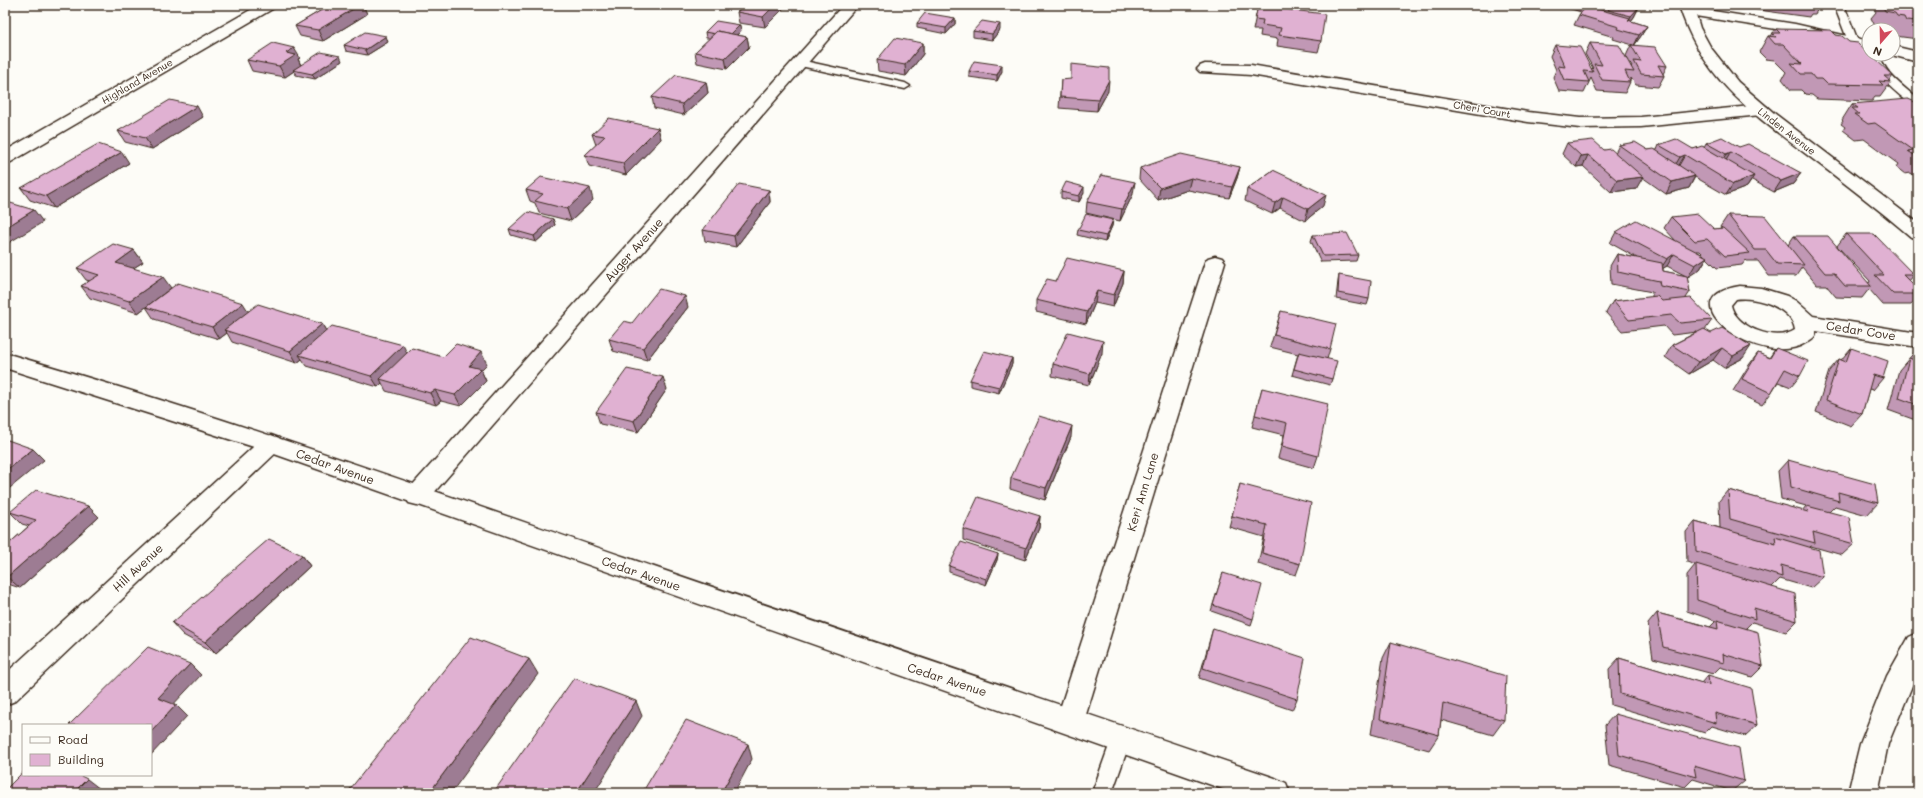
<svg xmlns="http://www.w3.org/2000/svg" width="1923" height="798" font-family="Mali,sans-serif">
	<rect width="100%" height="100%" fill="#fdfcf7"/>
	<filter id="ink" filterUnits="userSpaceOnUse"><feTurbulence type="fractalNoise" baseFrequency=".025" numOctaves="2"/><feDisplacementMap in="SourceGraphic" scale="8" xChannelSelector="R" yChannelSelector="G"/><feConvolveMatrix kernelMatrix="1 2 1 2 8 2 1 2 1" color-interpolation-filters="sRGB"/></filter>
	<g filter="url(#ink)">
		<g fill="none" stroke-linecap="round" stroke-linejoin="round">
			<g stroke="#3b2a1e" stroke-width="3">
				<g id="lane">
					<path d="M1834,5H1844L1858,41L1857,43H1849L1848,41Z"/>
					<path d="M1870,54H1880C1883,73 1904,87 1918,99V108L1914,107C1898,93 1873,76 1870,54Z"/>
					<path d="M800,60L905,83L910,86L905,89L796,65L795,63L796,61Z"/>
					<path d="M1121,730L1128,732L1131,739L1112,793H1092L1114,732Z"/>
				</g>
			</g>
			<g stroke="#3b2a1e" stroke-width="3">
				<g id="street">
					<path d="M843,5H858L425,503L417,505L409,503L405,496L409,489Z"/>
					<path d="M1688,7L1795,24L1869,41V49L1795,32L1683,14L1681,11L1683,8Z"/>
					<path d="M1893,46L1918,52V62L1888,54H1893Z"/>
					<path d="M1205,64L1251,65L1528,112L1580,118L1641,117L1761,105L1767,107L1769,110L1767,113L1761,115L1641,127L1580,128L1528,122L1251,75L1200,72L1197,69L1200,66Z"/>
					<path d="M1215,256L1222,258L1225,262L1084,721L1080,730L1070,734L1060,730L1056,721L1205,262L1208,258Z"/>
					<path d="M1740,286L1761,288L1787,296L1796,301L1813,316L1918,333V347L1816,331C1816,337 1812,339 1807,342C1763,372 1661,299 1740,286ZM1736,299C1757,296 1792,308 1795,330C1776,343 1735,327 1731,305Z"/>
					<path d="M271,435L279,438L282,444L279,450L15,701L5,705V674L263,438Z"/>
				</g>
			</g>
			<g stroke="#3b2a1e" stroke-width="3">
				<g id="secondary">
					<path d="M259,5H276L274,8L11,162L5,163V151Z"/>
					<path d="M1679,5H1693L1700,28L1711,48L1738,82L1774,113L1918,223V239L1911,237C1877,208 1842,181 1806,154C1749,111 1701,77 1679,5Z"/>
					<path d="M5,353C214,413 419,486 625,557C842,632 1059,704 1275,778L1286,783L1290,793H1234L263,450L5,368Z"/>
					<path d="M1918,633V671L1888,744L1878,793H1848L1860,744L1887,676L1909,637Z"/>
				</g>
			</g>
			<use href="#lane" fill="#fdfcf7" fill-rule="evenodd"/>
			<use href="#street" fill="#fdfcf7" fill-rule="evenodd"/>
			<use href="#secondary" fill="#fdfcf7" fill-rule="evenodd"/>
		</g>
		<g fill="#c198b5" stroke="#3b2a1e" fill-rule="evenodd">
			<path d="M330,5H363L367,14L323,41L300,36L295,26Z"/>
			<path d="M787,5L765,27L739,23L737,12Z"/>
			<path d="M1352,5H1363L1362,7Z"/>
			<path d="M1376,5H1390L1389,7Z"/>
			<path d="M1566,5H1633L1639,7L1634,17L1631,21L1647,26L1641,36L1634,45L1667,66L1663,74L1664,76L1658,87L1636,85L1631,78L1630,81V82L1625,93L1597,91L1591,78L1584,93L1559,91L1553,77L1556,70L1550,56L1555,45L1592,69L1593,68L1585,54L1590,43L1631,67L1632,66L1626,56L1631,45H1633L1613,39L1614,37L1574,25L1579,15L1581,12L1565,7Z"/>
			<path d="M1745,5H1822L1819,10L1818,9L1815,14H1811L1809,17L1751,9L1750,6Z"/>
			<path d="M1872,5H1918V39L1895,36L1893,32V30H1886L1885,28L1875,26L1871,18L1876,12Z"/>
			<path d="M1258,6L1321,41L1318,52L1277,46L1278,39L1260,36L1261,30H1253Z"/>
			<path d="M955,18V24L946,34L917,28V23Z"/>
			<path d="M1776,29L1836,35L1849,42L1893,76L1890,80L1891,82L1880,97H1875L1872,101L1817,99L1812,95L1805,94L1801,90H1791L1782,79L1786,72L1774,60L1766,59L1759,52L1768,36H1771Z"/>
			<path d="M1000,30L992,40L973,37V31Z"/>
			<path d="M741,31L737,35L747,37L749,47L727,69L697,63L695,52L710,38H706L705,32Z"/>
			<path d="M388,42L367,55L346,51L344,45Z"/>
			<path d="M923,43V54L906,76L878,71L877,60Z"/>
			<path d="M300,58L298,59L301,65L342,61L315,79L296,75L294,71L285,77L252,71L247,60Z"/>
			<path d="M969,71H1002L997,81L969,77Z"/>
			<path d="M1061,80L1108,91L1097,111L1059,108Z"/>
			<path d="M706,82L708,93L684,115L654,108L652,97Z"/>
			<path d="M1918,103V178L1911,173L1905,174L1896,167L1898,164L1864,139L1856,140L1843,130L1845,127L1841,124L1843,121L1842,120L1852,104Z"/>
			<path d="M203,117L152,149L125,142L118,131Z"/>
			<path d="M658,128L661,139L626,175L589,166L585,155L596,145L592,134Z"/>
			<path d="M1567,143L1604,150L1615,153L1619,145L1648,150H1657L1659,145L1693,149L1704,147L1706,143L1739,147L1801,173L1793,184L1774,192L1752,180L1747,187L1726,195L1695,177L1689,188L1666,194L1642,177L1636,189L1611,192L1583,166L1576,167L1562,154Z"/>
			<path d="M129,163L54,208L30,200L21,188Z"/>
			<path d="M1240,167L1237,178L1229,198L1188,190L1158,200L1139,179L1140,168Z"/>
			<path d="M1273,170L1323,206L1305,221L1280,208L1272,214L1245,201L1247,189Z"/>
			<path d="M526,190L593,200L571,221L539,213L535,203L530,201Z"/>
			<path d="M769,190L770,202L736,247L705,241L703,230Z"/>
			<path d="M1061,192L1084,193L1079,202L1061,198Z"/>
			<path d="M1133,194L1120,221L1086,213L1087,202Z"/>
			<path d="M1728,215L1788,245L1794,236L1869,283L1870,281L1837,246L1846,234L1914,275L1909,281L1918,290V297L1911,305H1883L1869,289L1862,298L1836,297L1826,285H1817L1802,267L1796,276H1769L1758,261H1747L1746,260L1742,265L1717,268L1707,258L1700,269L1687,277L1690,292L1686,298L1712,320L1705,330L1743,358L1724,368L1713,360L1689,374L1665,357L1672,345L1697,332L1672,335L1664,326L1622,331L1606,313L1613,301L1652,297V292L1611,284L1610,266L1617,254L1637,258L1610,243L1616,232L1676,241L1664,228L1671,217L1714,229L1722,228L1720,227ZM1696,251H1700L1705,256ZM1667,266L1686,276L1663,271V268Z"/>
			<path d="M553,219L555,225L536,242L511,235L509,229Z"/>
			<path d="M1113,220L1112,226L1105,242L1077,235L1078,230Z"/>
			<path d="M1313,235L1358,255L1356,261L1321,262L1311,241Z"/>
			<path d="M134,250L143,262L133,268L171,288L248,311L322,324L326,331L407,353L443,357L487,364L481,370L486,381L461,406L441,401L436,405L386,391L382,383L378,387L307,366L302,359L297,363L232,342L227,333L219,339L154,319L146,307L138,313L90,298L81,286L90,281L86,280L77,268Z"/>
			<path d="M1124,271L1123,283L1113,307L1095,303L1086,324L1036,312V300L1056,281Z"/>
			<path d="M1339,275L1369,299L1367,305L1336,299L1338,281Z"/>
			<path d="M688,307L647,360L613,351L609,339L632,323Z"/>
			<path d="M1281,311L1330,349L1327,359L1332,379L1330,385L1292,375L1298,354L1270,347Z"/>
			<path d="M1776,348L1800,376L1791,387L1778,382L1771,393L1762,405L1733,391L1749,365L1758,353L1769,358Z"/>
			<path d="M1851,348L1883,378L1873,390L1869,389L1862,414L1851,426L1816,412L1829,371L1839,359L1841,360Z"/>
			<path d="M1918,348V421L1888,410L1899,370Z"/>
			<path d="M1102,353L1089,385L1052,376L1053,364Z"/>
			<path d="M1012,358V364L999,393L970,386V380Z"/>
			<path d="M1262,388L1318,456L1314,468L1278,458L1284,435L1252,427Z"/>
			<path d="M667,389L638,432L600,424L596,412Z"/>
			<path d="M1071,437L1045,500L1010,489L1011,478Z"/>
			<path d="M1788,460L1878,503L1867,515L1835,506L1829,512L1854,544L1842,555L1811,546L1810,547L1823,577L1811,588L1780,579L1772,587L1797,621L1786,632L1752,622L1746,628L1763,666L1752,677L1720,667L1713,674L1653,658L1648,624L1657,613L1710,627L1716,621L1687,611V575L1695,565L1687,562L1686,532L1695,521L1720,528L1719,501L1728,490L1802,511L1806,506L1781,499L1778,471Z"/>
			<path d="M1240,484L1300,564L1296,575L1258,564L1264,537L1229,527Z"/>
			<path d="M10,512L99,517L20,588L5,583V547L29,526L22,524Z"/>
			<path d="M1040,516L1039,528L1025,560L963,540V529Z"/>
			<path d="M998,554L997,560L986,585L949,572V566Z"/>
			<path d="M302,555L310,566L216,653L183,635L172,623Z"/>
			<path d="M1223,573L1253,619L1251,625L1211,611Z"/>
			<path d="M1213,628L1297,699L1292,710L1199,678Z"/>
			<path d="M1391,642L1504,720L1493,735L1441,720L1439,735L1429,750L1371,734L1383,658Z"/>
			<path d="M1619,658L1701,683L1708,675L1757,725L1745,736L1712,726L1705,733L1611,705L1609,669Z"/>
			<path d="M1615,714L1744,781L1732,791L1693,779L1685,787L1609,765L1605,725Z"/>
		</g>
		<g fill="#9d7c93" stroke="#3b2a1e">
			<path d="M360,5H363L367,14L323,41L318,30Z"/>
			<path d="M775,5H787L765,27L763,17Z"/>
			<path d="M1639,7L1634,17L1626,27L1631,16Z"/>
			<path d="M955,18V24L946,34V28Z"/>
			<path d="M1000,24V30L992,40V34Z"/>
			<path d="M740,25L741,31L730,41L729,36Z"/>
			<path d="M1647,26L1641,36L1634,46L1639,35Z"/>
			<path d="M386,36L388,42L367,55L365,50Z"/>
			<path d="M747,37L749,47L727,69L725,58Z"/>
			<path d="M923,43V54L906,76L905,65Z"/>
			<path d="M294,48L300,58L298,59L301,66L293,70L294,71L285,77L279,66L286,53Z"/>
			<path d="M340,56L342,61L315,79L312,74Z"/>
			<path d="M1002,65V71L997,81V75Z"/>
			<path d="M1109,80L1108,91L1097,111L1098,100Z"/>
			<path d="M706,82L708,93L684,115L682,104Z"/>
			<path d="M197,106L203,117L152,149L145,138Z"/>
			<path d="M658,128L661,139L626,175L623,163Z"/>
			<path d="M122,152L129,163L54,208L46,196Z"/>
			<path d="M1731,152L1724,164L1719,166L1726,154Z"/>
			<path d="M1588,155L1583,166L1576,167L1581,156Z"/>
			<path d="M1685,155L1678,167L1673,169L1680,157Z"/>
			<path d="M1240,167L1237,178L1229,198L1232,187Z"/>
			<path d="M1801,173L1793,184L1774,192L1781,181Z"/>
			<path d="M1695,176L1689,188L1666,194L1672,182Z"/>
			<path d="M1754,176L1747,187L1726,195L1733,184Z"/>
			<path d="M1643,177L1636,189L1611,192L1617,180Z"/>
			<path d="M1191,178L1188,190L1158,200L1160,188Z"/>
			<path d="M1135,182L1133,194L1120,221L1122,209Z"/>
			<path d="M1084,187V193L1079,202V196Z"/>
			<path d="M590,188L593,200L571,221L567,209Z"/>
			<path d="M769,190L770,202L736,247L734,236Z"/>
			<path d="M1326,195L1323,206L1305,221L1308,209Z"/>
			<path d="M1283,197L1280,208L1272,214L1275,203Z"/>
			<path d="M34,210L43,222L5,245V228Z"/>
			<path d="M553,219L555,225L536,242L534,236Z"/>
			<path d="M1113,220L1112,226L1105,242L1106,236Z"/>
			<path d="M134,250L143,262L124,274L116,263Z"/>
			<path d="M1674,254L1667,266L1660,270L1667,259Z"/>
			<path d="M1707,257L1700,269L1688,277L1695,265Z"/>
			<path d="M1124,271L1123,283L1113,307L1114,295Z"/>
			<path d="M163,277L171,288L138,313L129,301Z"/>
			<path d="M1097,291L1095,303L1086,324L1087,312Z"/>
			<path d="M685,296L688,307L647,360L643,348Z"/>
			<path d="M243,303L250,314L224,330L227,333L219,339L212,327Z"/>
			<path d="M322,324L329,336L299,355L302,359L297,363L290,351Z"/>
			<path d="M1103,341L1102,353L1089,385L1090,374Z"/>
			<path d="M403,345L409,357L380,379L382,383L378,387L371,376Z"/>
			<path d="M1751,346L1743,358L1724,368L1733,356Z"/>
			<path d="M1722,348L1713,360L1689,374L1698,362Z"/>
			<path d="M481,352L487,364L481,370L486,381L461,406L455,395L469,366Z"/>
			<path d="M1012,358V364L999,393V387Z"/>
			<path d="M663,377L667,389L638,432L634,421Z"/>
			<path d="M435,390L441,401L436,405L430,393Z"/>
			<path d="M1072,426L1071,437L1045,500L1046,488Z"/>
			<path d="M33,449L44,460L5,492V471Z"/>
			<path d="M88,506L99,517L20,588L7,577Z"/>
			<path d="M1040,516L1039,528L1025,560L1026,548Z"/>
			<path d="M998,554L997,560L986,585V579Z"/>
			<path d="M302,555L310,566L216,653L205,642Z"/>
			<path d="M529,659L538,674L451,793H429Z"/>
			<path d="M190,664L201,675L169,709L158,698Z"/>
			<path d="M636,701L642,716L594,793H576Z"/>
			<path d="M176,705L187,716L151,755V732Z"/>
			<path d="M748,744L752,759L734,793H721Z"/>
			<path d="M87,779L100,789L96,793H73Z"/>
		</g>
		<g fill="#e0b1d2" stroke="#3b2a1e">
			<path d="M330,5H360L318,30L295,26Z"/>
			<path d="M745,5H775L763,17L737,12Z"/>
			<path d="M1600,5H1633L1639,7L1631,16L1608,10L1610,8Z"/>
			<path d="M1882,5H1918V22L1906,21L1904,17L1897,16L1895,13L1885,11Z"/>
			<path d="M1258,6L1325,14L1321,41L1279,35L1281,28L1262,25L1263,20L1255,19Z"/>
			<path d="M1587,6L1630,18L1628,20L1647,26L1639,35L1618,29L1619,27L1579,15Z"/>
			<path d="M925,13L955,18L946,28L917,23Z"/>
			<path d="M716,21L740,25L731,34L717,31L715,34L705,32Z"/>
			<path d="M982,21L1000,24L992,34L973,31Z"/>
			<path d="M1776,29L1831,30L1836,35L1842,36L1849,42L1858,43L1869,53V54H1870L1893,76H1884L1891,82L1879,81L1883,85L1827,84L1822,79H1815L1811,74H1801L1791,63L1802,64L1783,44H1775L1768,36L1776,37L1772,33H1780Z"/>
			<path d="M717,31L747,37L725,58L695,52Z"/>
			<path d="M365,32L386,36L365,50L344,45Z"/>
			<path d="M895,38L923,43L905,65L877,60Z"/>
			<path d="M273,43L294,48L286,53L296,55L279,66L247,60Z"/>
			<path d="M1590,43L1619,45L1634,72L1625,71L1630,82L1602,80L1594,64L1602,65Z"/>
			<path d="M1555,45L1580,47L1593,72L1584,71L1589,82L1564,80L1558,66L1565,67Z"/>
			<path d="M1631,45L1655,47L1667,66L1658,65L1664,76L1641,74L1634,61L1641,62Z"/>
			<path d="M321,52L340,56L312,74L293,70Z"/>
			<path d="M974,61L1002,65L997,75L969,71Z"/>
			<path d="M1071,64L1109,68V80L1098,100L1060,97L1061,80L1071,79Z"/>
			<path d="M676,75L706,82L682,104L652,97Z"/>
			<path d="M1908,99L1918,103V157H1917L1908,151L1913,150L1875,123L1868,124L1854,114H1859L1852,108H1858L1852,104Z"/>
			<path d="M170,100L197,106L145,138L118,131Z"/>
			<path d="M609,118L658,128L623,163L585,155L605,136L592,134Z"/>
			<path d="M1722,137L1739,147L1748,144L1801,173L1781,181L1731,152L1726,154L1706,143Z"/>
			<path d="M1676,139L1693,149L1702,146L1754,176L1733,184L1685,155L1680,157L1659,145Z"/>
			<path d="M1593,140L1604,150L1611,149L1643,177L1617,180L1588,155L1581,156L1567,143Z"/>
			<path d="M1635,142L1648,150L1654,149L1695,176L1672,182L1619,145Z"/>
			<path d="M98,144L122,152L46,196L21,188Z"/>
			<path d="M1181,154L1240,167L1232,187L1191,178L1160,188L1140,168Z"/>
			<path d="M1273,170L1326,195L1308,209L1283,197L1275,203L1247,189Z"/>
			<path d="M1101,175L1135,182L1122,209L1087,202Z"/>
			<path d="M541,177L590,188L567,209L535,201L543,194L526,190Z"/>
			<path d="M1066,182L1084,187L1079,196L1061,192Z"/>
			<path d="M739,184L769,190L734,236L703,230Z"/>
			<path d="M7,202L34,210L5,228V203Z"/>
			<path d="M528,212L553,219L534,236L509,229Z"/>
			<path d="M1086,214L1113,220L1106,236L1078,230Z"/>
			<path d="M1698,214L1714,229L1723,228L1750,253L1725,256L1707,239L1695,241L1671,217Z"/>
			<path d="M1728,215L1765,216L1804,265L1777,264L1766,250H1755Z"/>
			<path d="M1636,220L1707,257L1695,265L1674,254L1667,259L1616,232Z"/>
			<path d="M1347,233L1358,255L1323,256L1313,235Z"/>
			<path d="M1846,234H1874L1914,275H1903L1918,290V294H1893L1875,275H1884Z"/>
			<path d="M1794,236H1828L1871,286H1845L1834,273H1825Z"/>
			<path d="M113,244L134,250L116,263L163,277L129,301L81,286L99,275L77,268Z"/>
			<path d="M1617,254L1662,263L1663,271L1687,276L1690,292L1660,286L1659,281L1618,272Z"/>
			<path d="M1067,258L1124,271L1114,295L1097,291L1087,312L1036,300L1047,279L1056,281Z"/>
			<path d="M1339,275L1371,281L1369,299L1338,293Z"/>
			<path d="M178,283L243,303L212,327L146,307Z"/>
			<path d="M659,289L685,296L643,348L609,339L624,321L632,323Z"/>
			<path d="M1657,296L1662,301L1691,298L1712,320L1680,323L1671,315L1629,320L1613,301Z"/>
			<path d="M258,304L322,324L290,351L224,330Z"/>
			<path d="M1281,311L1336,324L1330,349L1274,335Z"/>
			<path d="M332,326L403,345L371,376L299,355Z"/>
			<path d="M1722,328L1751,346L1733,356L1722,348L1698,362L1672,345L1704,329L1711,333Z"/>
			<path d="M1068,332L1103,341L1090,374L1053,364Z"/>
			<path d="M456,344L481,352L469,366L481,369L455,395L435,390L430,393L380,379L412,348L443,357Z"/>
			<path d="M1776,348L1808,361L1800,376L1785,369L1771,393L1742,379L1758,353L1770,358Z"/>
			<path d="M1851,348L1888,361L1883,378L1873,375L1862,414L1826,400L1839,359L1846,362Z"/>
			<path d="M984,351L1012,358L999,387L970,380Z"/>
			<path d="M1299,352L1337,361L1332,379L1294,369Z"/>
			<path d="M1918,355V405L1899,398L1909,358L1917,361Z"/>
			<path d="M627,369L663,377L634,421L596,412Z"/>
			<path d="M1262,388L1328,404L1318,456L1282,446L1287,423L1255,415Z"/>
			<path d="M1039,416L1072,426L1046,488L1011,478Z"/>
			<path d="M5,439L33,449L5,471Z"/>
			<path d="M1788,460L1875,484L1878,503L1838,492L1839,501L1791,487Z"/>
			<path d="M1240,484L1311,503L1300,564L1262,553L1267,525L1232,516Z"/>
			<path d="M36,490L88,506L7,577L5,576V547L36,520L10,512Z"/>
			<path d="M1728,490L1808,512L1807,506L1849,517L1854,544L1813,532L1815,543L1730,519Z"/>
			<path d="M978,497L1040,516L1026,548L963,529Z"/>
			<path d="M1695,521L1776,544L1775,537L1819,550L1823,577L1781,565L1782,577L1696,551Z"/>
			<path d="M269,539L302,555L205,642L172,623Z"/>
			<path d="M961,542L998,554L986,579L949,566Z"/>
			<path d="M1696,564L1795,594L1797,621L1754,608L1755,619L1697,600Z"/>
			<path d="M1223,573L1262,585L1253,619L1213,605Z"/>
			<path d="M1657,613L1718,629L1717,620L1758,632L1763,666L1723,654L1724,663L1663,647Z"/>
			<path d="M1213,628L1305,658L1297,699L1203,668Z"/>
			<path d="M471,637L529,659L429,793H347Z"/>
			<path d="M1391,642L1506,676L1504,720L1443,703L1439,735L1380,719Z"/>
			<path d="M148,647L190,664L158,698L176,705L151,732V725H69Z"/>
			<path d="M1619,658L1709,685L1708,675L1751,688L1757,725L1715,713L1716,723L1620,694Z"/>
			<path d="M574,678L636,701L576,793H493Z"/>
			<path d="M1615,714L1739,748L1744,781L1694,766L1696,777L1619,755Z"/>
			<path d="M686,720L748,744L721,793H642Z"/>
			<path d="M23,772V775H79L87,779L73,793H5V790Z"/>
		</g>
	</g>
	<g text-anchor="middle" stroke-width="3" stroke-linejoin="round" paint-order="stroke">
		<g font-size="10" fill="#3b2a1e" stroke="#fdfcf7">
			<text transform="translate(137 81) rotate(-30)" y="4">Highland Avenue</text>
			<text transform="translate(1482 109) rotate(10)" y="4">Cheri Court</text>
			<text transform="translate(1787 131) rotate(38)" y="4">Linden Avenue</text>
		</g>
		<g font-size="12" fill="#3b2a1e" stroke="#fdfcf7">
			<text transform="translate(634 250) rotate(-48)" y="4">Auger Avenue</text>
			<text transform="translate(1861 331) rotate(9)" y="4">Cedar Cove</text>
			<text transform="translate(335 467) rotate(20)" y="4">Cedar Avenue</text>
			<text transform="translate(1143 492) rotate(-73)" y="4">Keri Ann Lane</text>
			<text transform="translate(138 568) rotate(-43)" y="4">Hill Avenue</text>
			<text transform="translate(641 574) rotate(19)" y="4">Cedar Avenue</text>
			<text transform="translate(947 680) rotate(18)" y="4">Cedar Avenue</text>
		</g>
	</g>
	<rect width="1923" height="798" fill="none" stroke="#fdfcf7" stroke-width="20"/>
	<rect x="10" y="10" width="1903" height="778" fill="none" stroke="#3b2a1e" stroke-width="1.5" filter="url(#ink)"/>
	<rect x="22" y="724" width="130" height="52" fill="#fdfcf7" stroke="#afa8a0"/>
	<rect x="30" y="737" width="20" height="6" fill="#fdfcf7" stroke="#afa8a0"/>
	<text x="58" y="744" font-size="12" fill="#3b2a1e">Road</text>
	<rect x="30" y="754" width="20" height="12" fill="#e0b1d2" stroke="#afa8a0"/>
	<text x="58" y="764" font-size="12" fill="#3b2a1e">Building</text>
	<g transform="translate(1881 42) rotate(200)"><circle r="19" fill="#fdfcf7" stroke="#afa8a0"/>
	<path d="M0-3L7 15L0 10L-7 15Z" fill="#d1495b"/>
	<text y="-6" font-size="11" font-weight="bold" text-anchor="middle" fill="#3b2a1e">N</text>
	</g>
</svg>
